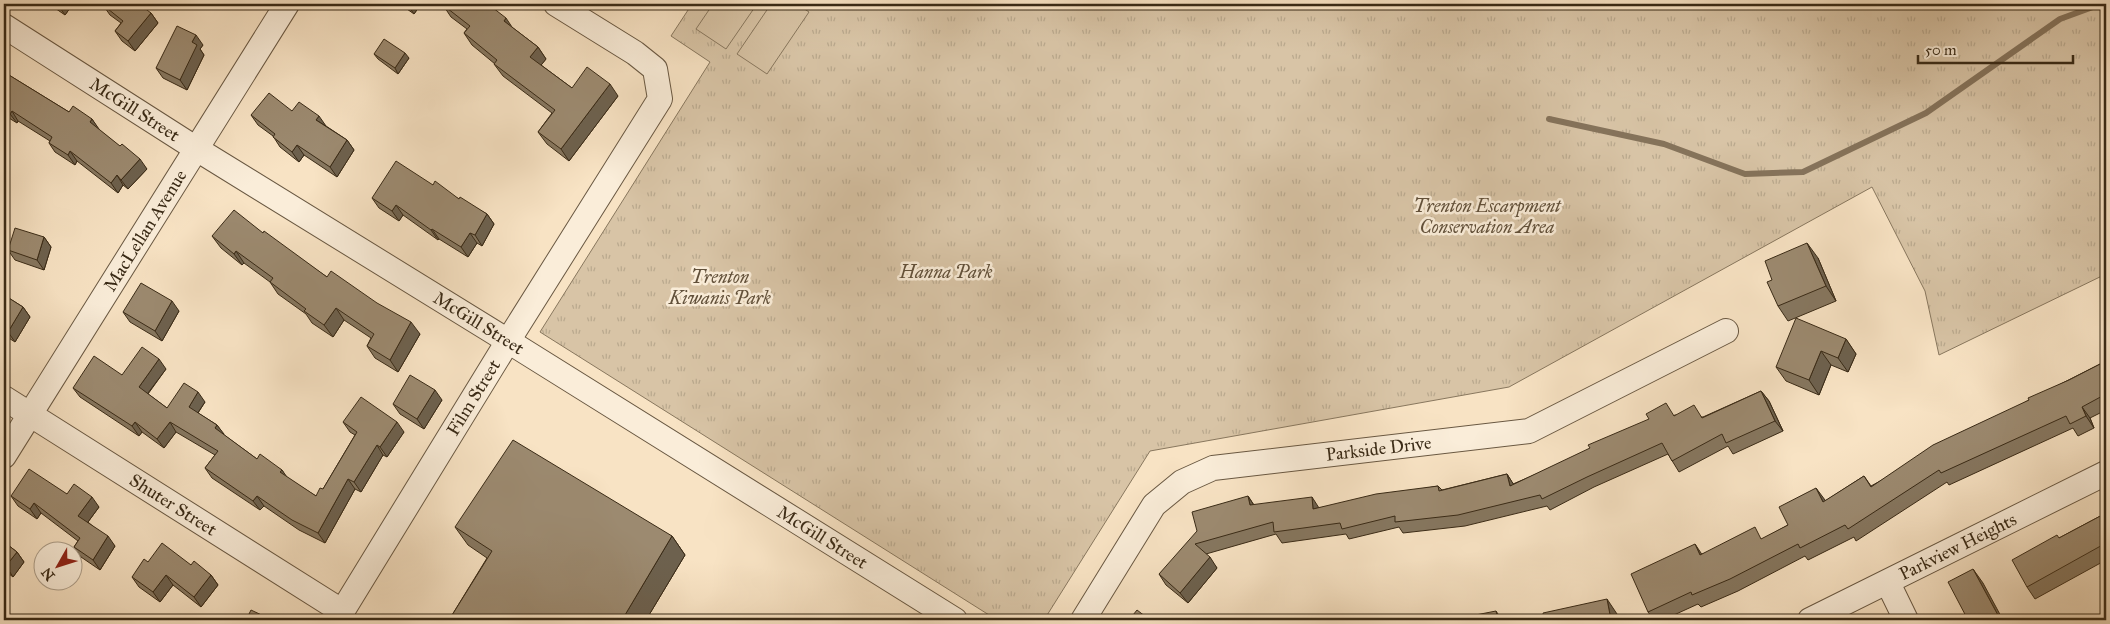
<svg xmlns="http://www.w3.org/2000/svg" width="2110" height="624" font-family="'IM FELL Great Primer',serif">
	<defs>
		<pattern id="park-tufts" width="24" height="20" patternUnits="userSpaceOnUse" patternTransform="scale(1.25)"><rect width="24" height="20" fill="#d8c4a6"/><path d="M3 7l-1-3M5 7V3M7 7l1-3M15 17l-1-3M17 17v-4M19 17l1-3" fill="none" stroke="#baa98e"/></pattern>
	</defs>
	<rect width="100%" height="100%" fill="#f8e3c4"/>
	<filter id="stains"><feTurbulence type="fractalNoise" baseFrequency=".004" numOctaves="4"/><feColorMatrix values="0 0 0 0 .2 0 0 0 0 .09 0 0 0 0 .02 0 0 0 .5 -.17"/></filter>
	<radialGradient id="worn" r=".72"><stop offset=".6" stop-color="#630" stop-opacity="0"/><stop offset="1" stop-color="#630" stop-opacity=".3"/></radialGradient>
	<path fill="url(#park-tufts)" stroke="#88775e" d="M692,4H2106V274L1939,355L1925,291L1872,187L1509,387L1150,451L1044,620H997L540,332L710,62L671,36Z"/>
	<g fill="#d8c4a6" stroke="#88775e">
		<path d="M713,4H757L726,49L696,29Z"/>
		<path d="M771,4H797L809,12L767,74L737,54Z"/>
	</g>
	<g fill="none" stroke-linecap="round" stroke-linejoin="round">
		<path stroke="#85735b" stroke-width="6" d="M1549,119L1664,144L1745,174L1803,172L1926,113L2060,19L2101,4"/>
		<g stroke="#695842" stroke-width="26">
			<g id="minor">
				<path id="s1" d="M4,26L195,148L508,341L955,620"/>
				<path id="s2" d="M4,398L343,612"/>
				<path id="s3" d="M4,456L287,4"/>
				<path d="M1888,583L1906,620"/>
				<path id="s4" d="M337,620L508,341L660,99L655,69L635,53L556,4"/>
				<path id="s5" d="M1083,620L1154,505L1182,482L1213,468L1529,431L1726,331"/>
				<path id="s6" d="M1810,620L2106,473"/>
			</g>
		</g>
		<use href="#minor" stroke="#faedd9" stroke-width="24"/>
	</g>
	<g fill="#867760" stroke="#392a16">
		<path d="M49,4H73L65,15Z"/>
		<path d="M400,4H421L414,14Z"/>
		<path d="M103,5L151,13L158,23L135,51L122,41L115,31L121,23L110,15Z"/>
		<path d="M443,5L513,28L538,47L546,59L541,65L572,88L618,96L569,161L547,144L538,132L552,113L503,76L494,64H495L472,45L464,33L467,29L451,17Z"/>
		<path d="M203,45L200,49L204,55L187,90L163,78L156,68Z"/>
		<path d="M374,54L409,58L398,74L378,59Z"/>
		<path d="M4,72L69,112L92,119L98,129L147,169L128,189L123,185L118,193L77,161L75,165L55,152L49,143L50,141L18,121L17,123L4,115Z"/>
		<path d="M251,115L326,126L347,140L354,150L337,177L304,155L299,162L280,147L273,136L258,125Z"/>
		<path d="M433,185L487,214L494,224L482,246L477,243L468,257L439,239L438,240L403,215L399,221L379,208L372,198Z"/>
		<path d="M263,233L327,277L420,334L398,372L375,358L367,346L371,338L344,320L333,337L312,323L306,314L278,294L270,282L244,263L242,265L221,248L212,236Z"/>
		<path d="M44,237L51,247L44,270L15,260L8,250Z"/>
		<path d="M1818,258L1836,301L1788,321L1778,306Z"/>
		<path d="M4,295L23,307L30,317L15,342L4,335Z"/>
		<path d="M179,311L162,341L130,322L123,312Z"/>
		<path d="M1846,339L1856,354L1848,372L1831,365L1819,395L1786,381L1776,367Z"/>
		<path d="M2106,361V410L2090,418L2094,428L2078,436L2073,428L1949,485L1947,482L1856,541L1854,537L1808,560L1805,556L1738,591L1701,607L1698,604L1663,620H1654L1648,612L1702,554L1763,539L1788,525L1864,476L1871,486L2029,400Z"/>
		<path d="M166,369L148,394L167,408L205,402L198,413L217,425L224,435L257,459L282,470L286,477L316,496L323,489L355,435L350,432L343,422L404,432L387,457L383,455L361,492L355,489L325,543L299,530L264,506L260,510L212,478L205,468L215,455L176,432L164,448L142,432L139,436L80,397L73,388L122,375Z"/>
		<path d="M1761,391L1769,401L1783,431L1733,454L1728,446L1679,472L1668,454L1594,487L1550,510L1547,506L1465,526L1403,533L1399,527L1349,539L1346,534L1282,543L1276,534L1206,554L1217,568L1188,603L1166,585L1159,574L1248,496L1254,505L1319,508L1438,486L1442,490L1507,474L1513,484L1675,415L1703,417Z"/>
		<path d="M442,400L424,429L400,414L393,404Z"/>
		<path d="M67,494L99,507L88,522L115,546L100,570L81,557L74,547L78,541L41,513L37,519L18,506L11,496Z"/>
		<path d="M2106,513V560L2035,599L2027,587L2059,538Z"/>
		<path d="M455,527L672,536L685,555L646,620H449L487,558L468,545Z"/>
		<path d="M4,542L17,552L24,562L13,577L4,570Z"/>
		<path d="M148,562L191,565L211,575L218,585L201,607L173,585L160,602L139,587L132,577Z"/>
	</g>
	<g fill="#6d614e" stroke="#392a16">
		<path d="M59,4H73L65,15L58,5Z"/>
		<path d="M407,4H421L414,14Z"/>
		<path d="M151,13L158,23L135,51L128,41Z"/>
		<path d="M506,18L514,30L504,21Z"/>
		<path d="M196,35L203,45L200,49L204,55L187,90L180,80L192,42Z"/>
		<path d="M538,47L546,59L538,69L530,57Z"/>
		<path d="M405,53L409,58L398,74L395,68Z"/>
		<path d="M610,84L618,96L569,161L561,149Z"/>
		<path d="M12,111L18,121L17,123L10,114Z"/>
		<path d="M319,116L326,126L316,120Z"/>
		<path d="M92,119L99,129L96,132L90,122Z"/>
		<path d="M347,140L354,150L337,177L330,167Z"/>
		<path d="M297,145L304,155L299,162L292,152Z"/>
		<path d="M70,151L77,161L75,165L68,155Z"/>
		<path d="M140,159L147,169L128,189L121,180Z"/>
		<path d="M117,175L123,185L118,193L111,183Z"/>
		<path d="M396,205L403,215L399,221L392,211Z"/>
		<path d="M487,214L494,224L482,246L475,235Z"/>
		<path d="M432,229L439,239L438,240L431,230Z"/>
		<path d="M470,233L477,243L468,257L461,247Z"/>
		<path d="M44,237L51,247L44,270L37,260Z"/>
		<path d="M1807,243L1818,258L1836,301L1826,286Z"/>
		<path d="M236,251L244,263L242,265L234,254Z"/>
		<path d="M172,301L179,311L162,341L155,331Z"/>
		<path d="M23,307L30,317L15,342L8,332Z"/>
		<path d="M336,308L344,320L333,337L324,325Z"/>
		<path d="M411,322L420,334L398,372L390,360Z"/>
		<path d="M1846,339L1856,354L1848,372L1838,358Z"/>
		<path d="M1821,351L1831,365L1819,395L1809,380Z"/>
		<path d="M159,359L166,369L145,397L139,387Z"/>
		<path d="M435,390L442,400L424,429L417,419Z"/>
		<path d="M1761,391L1769,401L1783,431L1775,421Z"/>
		<path d="M198,392L205,402L195,417L189,407Z"/>
		<path d="M2082,407L2090,418L2094,428L2086,416Z"/>
		<path d="M135,422L142,432L139,436L132,426Z"/>
		<path d="M170,422L176,432L164,448L157,439Z"/>
		<path d="M397,422L404,432L387,457L380,447Z"/>
		<path d="M217,425L224,434L222,438L215,428Z"/>
		<path d="M377,445L383,455L361,492L354,482Z"/>
		<path d="M282,470L289,480L280,472Z"/>
		<path d="M1507,474L1514,485L1510,486Z"/>
		<path d="M348,479L355,489L325,543L318,533Z"/>
		<path d="M1816,488L1825,500L1832,514L1823,502Z"/>
		<path d="M257,496L264,506L260,510L253,501Z"/>
		<path d="M1248,496L1255,507L1250,505Z"/>
		<path d="M92,497L99,507L85,526L78,516Z"/>
		<path d="M1312,497L1319,508L1313,509Z"/>
		<path d="M34,503L41,513L37,519L30,509Z"/>
		<path d="M108,536L115,546L100,570L93,560Z"/>
		<path d="M672,536L685,555L646,620H622Z"/>
		<path d="M1695,544L1703,556L1700,555Z"/>
		<path d="M17,552L24,562L13,577L6,566Z"/>
		<path d="M1210,557L1217,568L1188,603L1180,593Z"/>
		<path d="M1973,569L1983,583L2003,620H2001L2000,619Z"/>
		<path d="M166,575L173,585L160,602L153,592Z"/>
		<path d="M211,575L218,585L201,607L194,597Z"/>
		<path d="M1607,599L1617,614L1618,620H1611Z"/>
		<path d="M1496,611L1502,620H1498Z"/>
	</g>
	<g fill="#9c8a70" stroke="#392a16">
		<path d="M103,4H139L151,13L128,41L115,31L123,21L103,5Z"/>
		<path d="M444,4H485L487,5L488,4L506,18L504,21L538,47L530,57L572,88L587,67L610,84L561,149L538,132L555,110L494,64L497,60L464,33L470,26L443,5Z"/>
		<path d="M177,26L196,35L192,42L197,45L180,80L156,68Z"/>
		<path d="M384,39L405,53L395,68L374,54Z"/>
		<path d="M4,72L69,112L73,106L92,119L90,122L120,146L122,144L140,159L121,180L117,175L111,183L70,151L68,155L49,143L52,137L12,111L10,114L4,110Z"/>
		<path d="M269,93L292,111L299,102L319,116L316,120L347,140L330,167L297,145L292,152L273,137L275,134L251,115Z"/>
		<path d="M396,161L433,185L435,181L459,199L460,197L487,214L475,235L470,233L461,247L432,229L431,230L396,205L392,211L372,198Z"/>
		<path d="M234,210L263,233L264,231L327,277L331,271L377,303L411,322L390,360L367,346L374,334L336,308L324,325L304,311L306,309L270,282L273,278L236,251L234,254L212,236Z"/>
		<path d="M15,228L44,237L37,260L8,250Z"/>
		<path d="M1807,243L1826,286L1778,306L1767,282L1772,280L1765,261Z"/>
		<path d="M141,283L172,301L155,331L123,312Z"/>
		<path d="M4,295L23,307L8,332L4,329Z"/>
		<path d="M1796,318L1846,339L1838,358L1821,351L1809,380L1776,367Z"/>
		<path d="M142,347L159,359L139,387L167,408L184,383L198,392L189,407L217,425L215,428L257,459L260,454L282,470L280,472L316,496L320,488L323,489L357,432L343,422L361,397L397,422L380,447L377,445L354,482L348,479L318,533L292,520L257,496L253,501L205,468L218,451L170,422L157,439L135,422L132,426L73,388L94,356L122,375Z"/>
		<path d="M2106,361V394L2082,407L2086,416L2070,424L2066,416L1941,473L1939,470L1848,529L1845,525L1800,548L1798,544L1730,579L1692,595L1691,592L1648,612L1631,574L1695,544L1700,555L1755,527L1761,539L1788,525L1779,507L1816,488L1823,502L1864,476L1871,487L1933,445L2029,400L2028,398L2069,380Z"/>
		<path d="M410,375L435,390L417,419L393,404Z"/>
		<path d="M1761,391L1775,421L1726,443L1722,434L1672,461L1662,443L1587,477L1542,499L1540,495L1458,515L1395,522V516L1342,529L1340,523L1274,532L1273,522L1195,544L1210,557L1180,593L1159,574L1197,531L1192,512L1248,496L1250,505L1312,497L1313,509L1376,494L1438,486L1439,491L1507,474L1510,486L1590,448L1588,445L1649,419L1646,414L1666,403L1674,416L1694,405L1702,418Z"/>
		<path d="M513,440L672,536L622,620H449L492,551L455,527Z"/>
		<path d="M29,469L67,494L74,484L92,497L78,516L108,536L93,560L74,547L80,538L34,503L30,509L11,496Z"/>
		<path d="M2106,513V543L2027,587L2012,560L2057,535L2059,538Z"/>
		<path d="M4,542L17,552L6,566L4,565Z"/>
		<path d="M162,543L191,565L194,561L211,575L194,597L166,575L153,592L132,577L144,559L148,562Z"/>
		<path d="M1973,569L2000,619L1997,620H1968L1948,582Z"/>
		<path d="M1607,599L1611,620H1544L1543,613Z"/>
		<path d="M251,610L272,620H246Z"/>
		<path d="M1137,610L1150,620H1129Z"/>
		<path d="M1496,611L1498,620H1450Z"/>
		<path d="M408,615L419,620H405Z"/>
	</g>
	<g text-anchor="middle" stroke-width="5" stroke-linejoin="round" paint-order="stroke">
		<g font-size="18" fill="#392a16" stroke="#faedd9">
			<text dy="6" stroke="none"><textPath href="#s1" startOffset="155">McGill Street</textPath></text>
			<text dy="6" stroke="none"><textPath href="#s3" startOffset="266">MacLellan Avenue</textPath></text>
			<text dy="6" stroke="none"><textPath href="#s1" startOffset="560">McGill Street</textPath></text>
			<text dy="6" stroke="none"><textPath href="#s4" startOffset="261">Film Street</textPath></text>
			<text dy="6" stroke="none"><textPath href="#s5" startOffset="372">Parkside Drive</textPath></text>
			<text dy="6" stroke="none"><textPath href="#s2" startOffset="200">Shuter Street</textPath></text>
			<text dy="6" stroke="none"><textPath href="#s1" startOffset="965">McGill Street</textPath></text>
			<text dy="6" stroke="none"><textPath href="#s6" startOffset="165">Parkview Heights</textPath></text>
		</g>
		<g font-size="18" font-style="italic" fill="#61503a" stroke="#faedd9">
			<text x="1487" y="212">Trenton Escarpment<tspan x="1487" dy="21">Conservation Area</tspan></text>
			<text x="946" y="278">Hanna Park</text>
			<text x="720" y="283">Trenton<tspan x="720" dy="21">Kiwanis Park</tspan></text>
		</g>
	</g>
	<rect width="2110" height="624" fill="none" stroke="#f8e3c4" stroke-width="20"/>
	<rect x="5" y="5" width="2100" height="614" fill="none" stroke="#392a16" stroke-width="2.5"/>
	<rect x="10" y="10" width="2090" height="604" fill="none" stroke="#392a16"/>
	<g transform="translate(58 566) rotate(231)"><circle r="24" fill="#faedd9" stroke="#ad9f8b"/>
	<path d="M0-4L9 19L0 12L-9 19Z" fill="#8f2418"/>
	<text y="-8" font-size="14" font-weight="bold" text-anchor="middle" fill="#392a16">N</text>
	</g>
	<path d="M1918 55v8h155v-8" fill="none" stroke="#392a16" stroke-width="2.5"/>
	<text x="1925" y="55" font-size="15" fill="#392a16" stroke="#faedd9" stroke-width="4" paint-order="stroke">50 m</text>
	<rect width="100%" height="100%" filter="url(#stains)"/>
	<rect width="100%" height="100%" fill="url(#worn)"/>
</svg>
